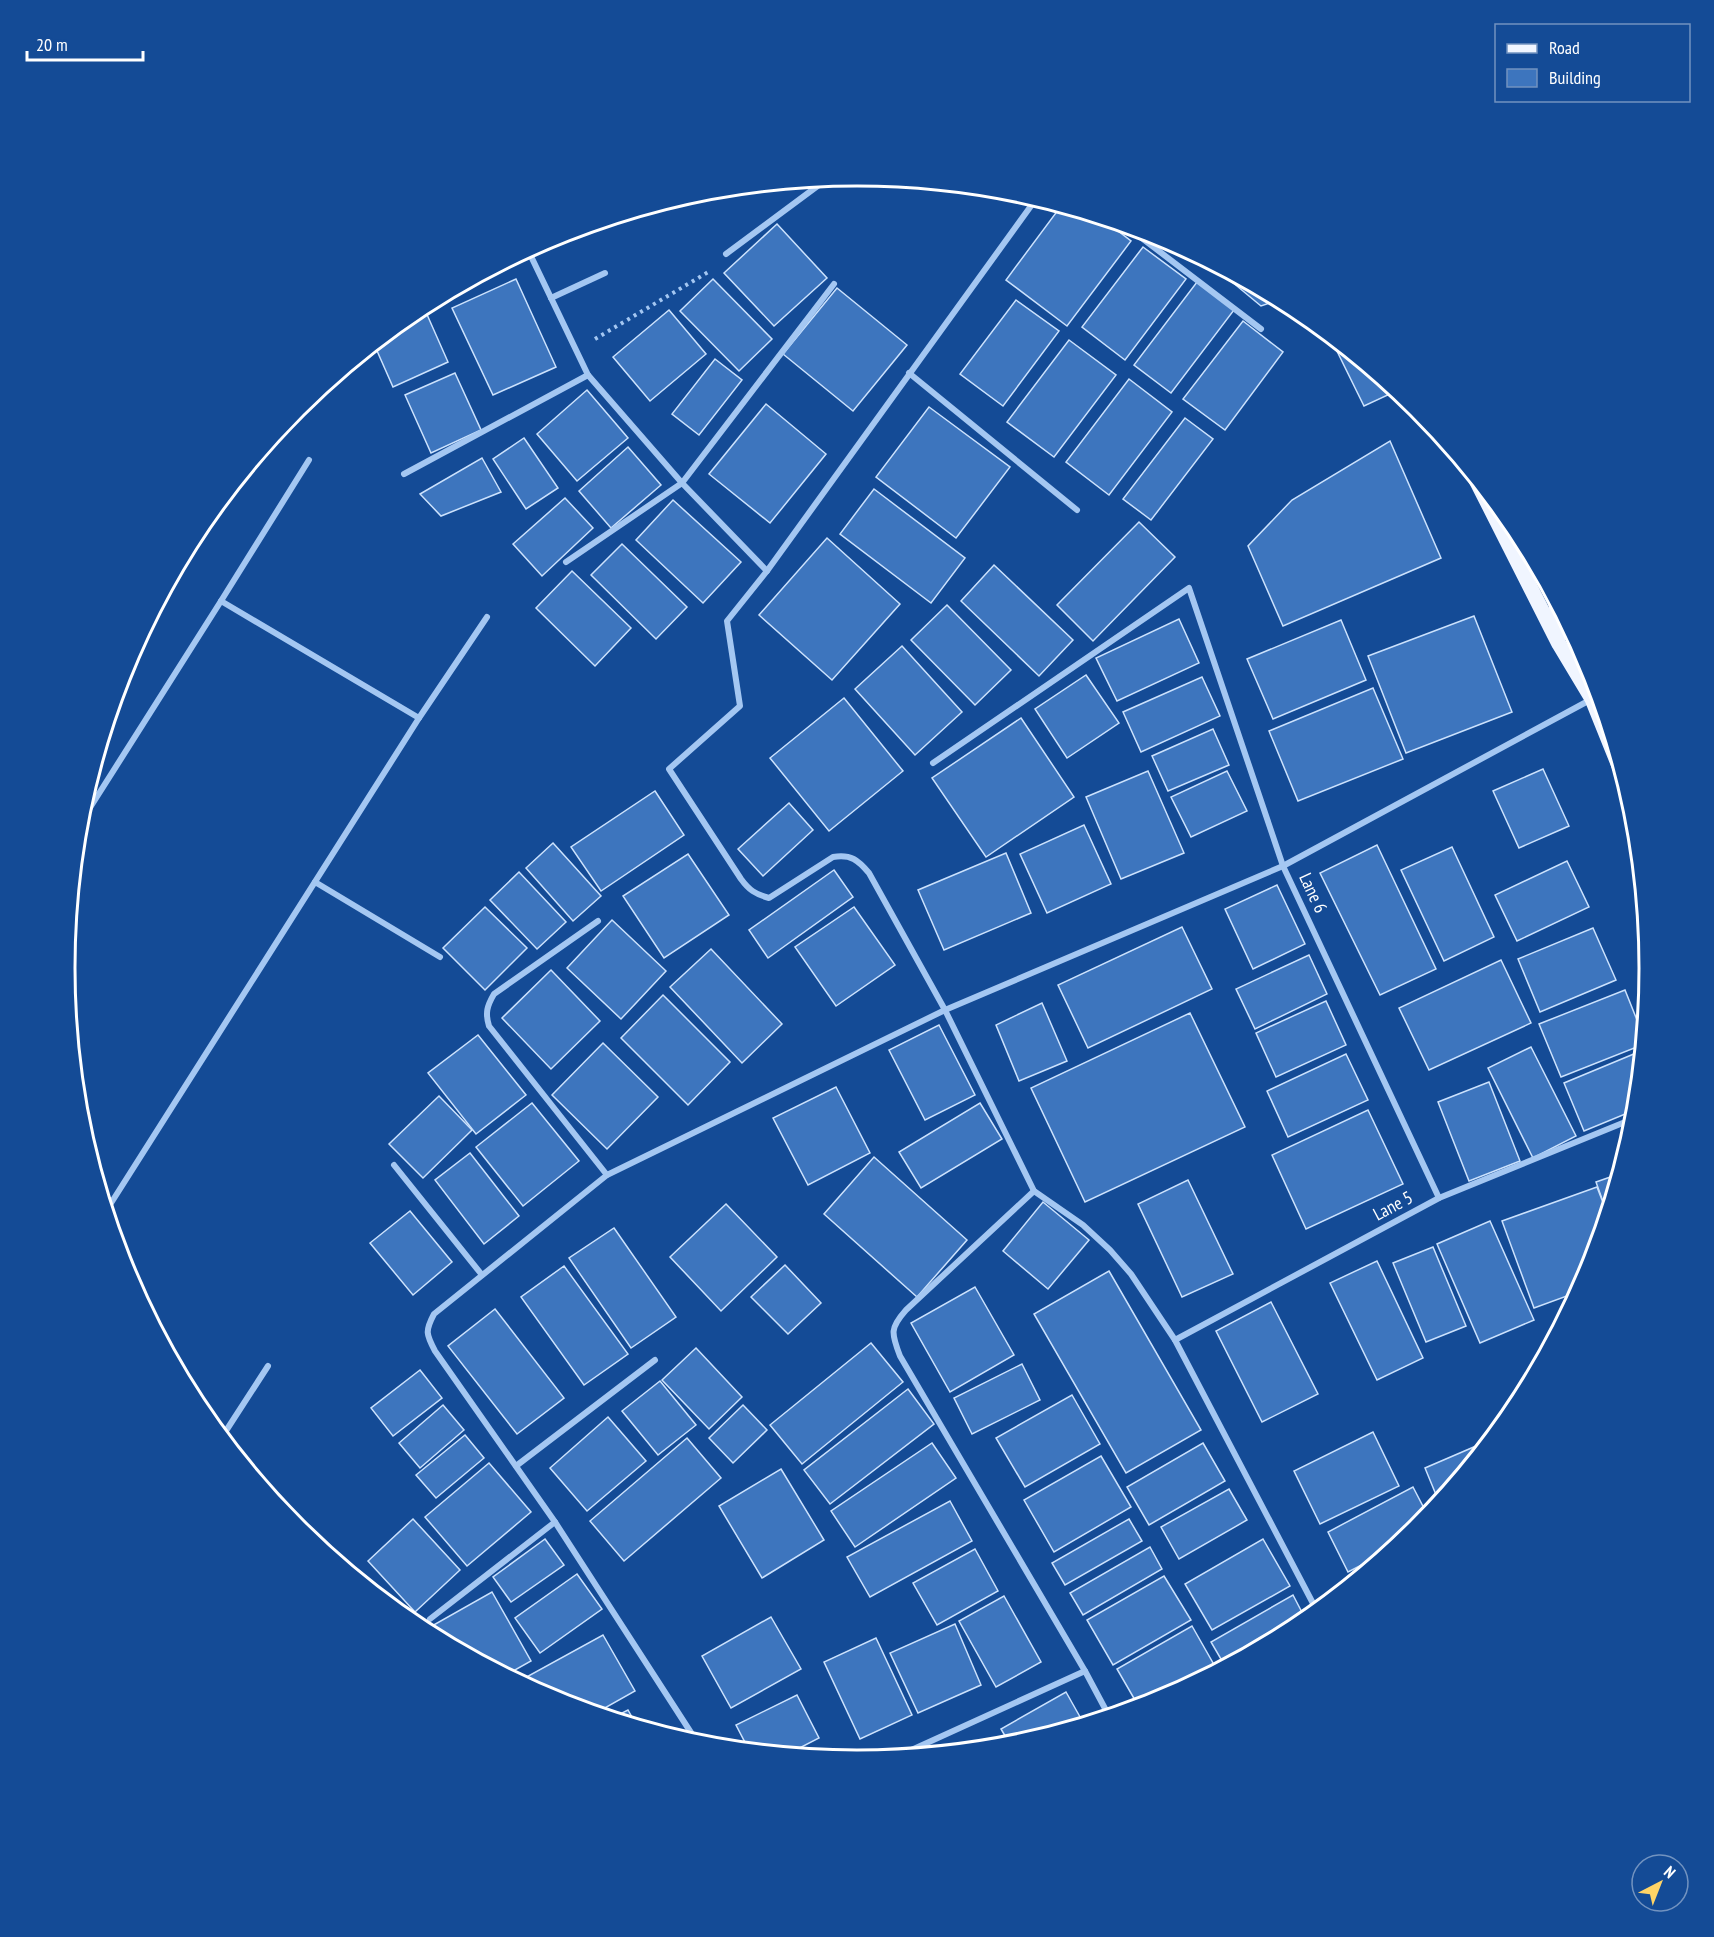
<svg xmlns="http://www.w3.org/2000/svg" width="1714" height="1937" font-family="'PT Sans Narrow',sans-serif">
	<rect width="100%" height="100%" fill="#144b96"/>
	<g fill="#3d75be" stroke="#cce2fd" stroke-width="1.5">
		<path d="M1061,206L1101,218L1131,241L1067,326L1006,280Z"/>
		<path d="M777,224L827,278L774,326L724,273Z"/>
		<path d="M1143,247L1186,279L1125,360L1082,327Z"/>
		<path d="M1208,262L1279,300L1261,306Z"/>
		<path d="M516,279L556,367L493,395L452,308Z"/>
		<path d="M713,279L772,339L739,371L680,311Z"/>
		<path d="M1197,282L1234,310L1171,393L1134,365Z"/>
		<path d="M837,288L907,345L853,411L783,354Z"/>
		<path d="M1016,300L1059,331L1003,406L960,374Z"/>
		<path d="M425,310L448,362L393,387L374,344L407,318Z"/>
		<path d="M669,310L706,354L650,401L613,357Z"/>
		<path d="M1243,321L1283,352L1225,430L1183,399Z"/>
		<path d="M1330,337L1383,380L1390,394L1364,406Z"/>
		<path d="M1069,340L1116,375L1054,457L1007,422Z"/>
		<path d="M715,359L742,380L699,435L672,414Z"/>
		<path d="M455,373L481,430L431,453L405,395Z"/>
		<path d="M1129,379L1172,412L1109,495L1066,462Z"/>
		<path d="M587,390L628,438L577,481L537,434Z"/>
		<path d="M766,404L826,454L770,523L709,474Z"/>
		<path d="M929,407L1010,467L956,538L876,477Z"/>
		<path d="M1185,418L1213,439L1151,520L1123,499Z"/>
		<path d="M524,438L558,488L526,509L493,459Z"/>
		<path d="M1390,441L1441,558L1283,626L1248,546L1292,500Z"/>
		<path d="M628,447L661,485L611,528L579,491Z"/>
		<path d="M482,458L501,492L441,516L420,494Z"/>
		<path d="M874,489L965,558L931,603L840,534Z"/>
		<path d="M565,498L593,528L542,576L513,544Z"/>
		<path d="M673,500L741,562L703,603L636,540Z"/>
		<path d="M1139,522L1175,557L1093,641L1057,605Z"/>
		<path d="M827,538L900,604L832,680L759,615Z"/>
		<path d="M622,544L687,607L656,639L591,575Z"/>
		<path d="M994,565L1073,640L1039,676L961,601Z"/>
		<path d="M572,571L631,628L595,666L536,608Z"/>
		<path d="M947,605L1011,670L975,705L911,640Z"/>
		<path d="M1474,616L1512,712L1406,753L1368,656Z"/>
		<path d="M1179,619L1199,663L1117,701L1096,658Z"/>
		<path d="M1341,620L1366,680L1273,719L1247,659Z"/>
		<path d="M902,646L962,712L915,755L855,689Z"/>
		<path d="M1086,675L1119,723L1067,758L1035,709Z"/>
		<path d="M1202,677L1220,716L1141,752L1123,712Z"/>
		<path d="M1373,688L1403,759L1298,801L1269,731Z"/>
		<path d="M844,698L903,771L829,831L770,758Z"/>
		<path d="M1021,718L1074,797L986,857L932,778Z"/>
		<path d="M1213,729L1229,765L1168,791L1152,756Z"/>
		<path d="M1543,769L1569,826L1519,848L1493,791Z"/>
		<path d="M1148,771L1184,853L1121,879L1086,797Z"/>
		<path d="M1227,771L1247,811L1191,837L1171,797Z"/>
		<path d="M655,791L684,835L601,891L571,847Z"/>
		<path d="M789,803L813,830L763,876L738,849Z"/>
		<path d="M1084,825L1111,884L1047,913L1020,854Z"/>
		<path d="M553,843L601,896L573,921L526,868Z"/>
		<path d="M1377,845L1436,969L1380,995L1320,873Z"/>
		<path d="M1452,847L1494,937L1444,961L1401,870Z"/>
		<path d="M1006,853L1031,913L944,950L918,890Z"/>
		<path d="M688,854L729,915L664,958L623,896Z"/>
		<path d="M1567,861L1589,907L1517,941L1495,895Z"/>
		<path d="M834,870L853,897L768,958L749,930Z"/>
		<path d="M519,872L566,922L537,949L490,900Z"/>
		<path d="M1277,885L1305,944L1253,969L1225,909Z"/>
		<path d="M485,907L527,948L485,990L443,948Z"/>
		<path d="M854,907L895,965L836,1006L795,947Z"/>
		<path d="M612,920L666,971L621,1019L567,968Z"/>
		<path d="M1182,927L1212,989L1088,1048L1058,985Z"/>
		<path d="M1593,928L1616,980L1540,1012L1518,959Z"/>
		<path d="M711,949L782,1024L742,1063L670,987Z"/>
		<path d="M1309,955L1327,994L1255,1029L1236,989Z"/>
		<path d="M1501,960L1531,1023L1429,1070L1399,1008Z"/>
		<path d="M551,970L600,1021L551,1069L502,1018Z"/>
		<path d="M1625,990L1643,1035L1642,1045L1561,1077L1539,1024Z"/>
		<path d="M663,995L730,1062L688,1105L621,1038Z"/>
		<path d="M1326,1001L1346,1045L1276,1077L1256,1033Z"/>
		<path d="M1042,1003L1067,1061L1019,1081L996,1025Z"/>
		<path d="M1190,1013L1245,1127L1085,1202L1031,1088Z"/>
		<path d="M939,1025L975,1095L925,1120L889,1050Z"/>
		<path d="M478,1035L526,1095L476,1134L428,1073Z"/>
		<path d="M603,1043L658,1097L607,1149L552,1095Z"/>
		<path d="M1531,1047L1576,1136L1533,1158L1488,1068Z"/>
		<path d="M1641,1051L1635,1110L1584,1131L1564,1083Z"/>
		<path d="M1346,1054L1368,1100L1288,1137L1267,1091Z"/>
		<path d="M1489,1082L1520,1161L1469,1181L1438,1102Z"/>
		<path d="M836,1087L870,1153L808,1185L773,1118Z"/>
		<path d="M439,1096L472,1130L423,1178L389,1144Z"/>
		<path d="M532,1103L579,1161L523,1206L476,1147Z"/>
		<path d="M980,1103L1002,1139L921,1188L899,1152Z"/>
		<path d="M1368,1110L1403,1184L1306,1229L1272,1155Z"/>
		<path d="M470,1153L519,1216L484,1244L435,1180Z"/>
		<path d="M874,1157L967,1240L917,1297L824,1214Z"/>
		<path d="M1619,1174L1607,1213L1596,1182Z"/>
		<path d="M1188,1180L1233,1274L1182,1297L1138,1204Z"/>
		<path d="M1597,1187L1607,1213L1589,1272L1578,1292L1534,1308L1502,1221Z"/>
		<path d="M1043,1202L1089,1240L1048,1289L1003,1251Z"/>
		<path d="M726,1204L777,1257L721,1311L670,1257Z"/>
		<path d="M410,1211L452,1262L413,1295L370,1243Z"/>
		<path d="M1490,1221L1534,1320L1480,1343L1437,1244Z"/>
		<path d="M614,1228L676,1317L631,1348L569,1258Z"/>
		<path d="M1433,1247L1466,1326L1426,1342L1393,1263Z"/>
		<path d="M1377,1261L1423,1358L1377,1380L1330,1283Z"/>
		<path d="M785,1265L821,1303L788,1334L751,1297Z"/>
		<path d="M564,1266L628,1354L584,1385L521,1297Z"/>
		<path d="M1109,1271L1201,1430L1126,1473L1034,1314Z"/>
		<path d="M975,1287L1014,1355L950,1392L911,1323Z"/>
		<path d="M1271,1302L1318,1394L1262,1422L1216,1331Z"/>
		<path d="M495,1309L564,1398L517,1434L448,1346Z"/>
		<path d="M871,1343L903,1382L802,1464L770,1425Z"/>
		<path d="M696,1348L742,1397L709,1429L662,1380Z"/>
		<path d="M1022,1364L1040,1400L972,1434L954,1398Z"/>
		<path d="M420,1370L442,1398L393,1436L371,1408Z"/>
		<path d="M660,1381L696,1425L658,1455L622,1411Z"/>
		<path d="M908,1389L934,1424L830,1504L804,1470Z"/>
		<path d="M1072,1395L1100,1444L1025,1487L996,1438Z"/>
		<path d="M443,1405L464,1430L420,1468L399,1443Z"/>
		<path d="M743,1405L767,1430L733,1463L709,1438Z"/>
		<path d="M608,1417L646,1461L587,1511L550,1468Z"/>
		<path d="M1373,1432L1399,1486L1320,1524L1294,1471Z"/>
		<path d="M465,1435L484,1458L436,1498L416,1475Z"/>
		<path d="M687,1438L721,1478L624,1561L590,1521Z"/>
		<path d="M1490,1440L1439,1502L1425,1468Z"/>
		<path d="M932,1443L956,1478L855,1547L831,1511Z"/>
		<path d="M1203,1443L1225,1481L1149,1525L1127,1487Z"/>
		<path d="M1101,1456L1131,1507L1054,1552L1024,1500Z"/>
		<path d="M489,1463L531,1512L467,1566L425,1517Z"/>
		<path d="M781,1469L824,1540L762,1578L719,1506Z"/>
		<path d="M1413,1487L1428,1516L1417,1529L1393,1549L1348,1572L1328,1532Z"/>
		<path d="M1229,1489L1247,1520L1179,1559L1161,1527Z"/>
		<path d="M950,1501L972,1541L870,1597L847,1557Z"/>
		<path d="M413,1519L460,1570L415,1612L368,1561Z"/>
		<path d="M1129,1519L1142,1541L1065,1585L1052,1563Z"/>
		<path d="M545,1539L564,1565L511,1602L493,1577Z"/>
		<path d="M1263,1539L1290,1586L1212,1630L1185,1584Z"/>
		<path d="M1150,1547L1162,1569L1083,1615L1070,1593Z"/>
		<path d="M975,1549L998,1591L937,1625L913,1583Z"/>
		<path d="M1370,1568L1351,1583L1349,1577Z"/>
		<path d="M577,1574L602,1609L540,1653L515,1618Z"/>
		<path d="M1164,1576L1191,1620L1113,1665L1087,1620Z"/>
		<path d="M492,1592L531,1661L506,1675L423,1631Z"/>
		<path d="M1293,1595L1306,1620L1297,1628L1225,1666L1211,1642Z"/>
		<path d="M1004,1596L1041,1662L996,1687L959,1621Z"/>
		<path d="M771,1617L801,1669L731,1708L702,1656Z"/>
		<path d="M955,1624L981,1685L918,1713L890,1653Z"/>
		<path d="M1192,1626L1217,1670L1160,1701L1139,1707L1117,1669Z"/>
		<path d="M603,1635L635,1691L596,1713L553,1701L524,1685L521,1680Z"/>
		<path d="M876,1638L912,1715L860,1739L824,1662Z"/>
		<path d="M1066,1692L1084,1724L1011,1746L1001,1729Z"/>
		<path d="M797,1695L819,1738L788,1754L749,1750L736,1725Z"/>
		<path d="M628,1710L637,1726L612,1718Z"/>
		<path d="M985,1739L990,1748L963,1751Z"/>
	</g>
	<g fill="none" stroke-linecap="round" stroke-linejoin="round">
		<path stroke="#a4c7f2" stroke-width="4" stroke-dasharray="3 4.5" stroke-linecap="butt" d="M595,339L710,271"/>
		<g stroke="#a4c7f2" stroke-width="6">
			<path d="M1036,199L767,571L727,621L740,706L669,769L741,879C749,890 755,894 769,898L833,857C851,854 858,860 869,873L945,1010L1034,1191L1083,1225L1110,1250L1131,1274L1175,1340L1317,1611"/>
			<path d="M1126,226L1261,329"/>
			<path d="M528,250L588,375L682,483L767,571"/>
			<path d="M726,254L827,179"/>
			<path d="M551,298L605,273"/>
			<path d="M909,373L1077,510"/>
			<path d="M404,474L588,375"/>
			<path d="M566,562L682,483L834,284"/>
			<path d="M221,601L419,718"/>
			<path d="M933,763L1189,588L1283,866L1439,1198"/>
			<path d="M79,825L221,601L309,460"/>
			<path d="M315,882L440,957"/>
			<path d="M598,921L494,994C487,1006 485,1013 489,1026L607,1175"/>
			<path d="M394,1165L482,1275"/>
			<path d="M1034,1191L906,1310C890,1328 891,1333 900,1356L1085,1671L1109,1716"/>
			<path d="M106,1211L419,718L487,617"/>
			<path d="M1175,1340L1439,1198L1635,1118"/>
			<path d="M222,1437L268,1366"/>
			<path d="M516,1466L655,1360"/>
			<path d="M430,1619L555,1522"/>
			<path d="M699,1745L555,1522L435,1351C426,1334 425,1331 434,1314L607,1175L945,1010L1283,866L1590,700"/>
			<path d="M896,1757L1085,1671"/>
		</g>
		<g stroke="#f0f5ff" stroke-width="15">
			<path d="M1475,478L1559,644L1592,699L1623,776"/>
			<path d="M1556,603L1558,638"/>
		</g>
	</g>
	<g text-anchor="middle" stroke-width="4.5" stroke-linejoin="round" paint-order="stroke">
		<g font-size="18" fill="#fff" stroke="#144b96">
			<text transform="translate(1313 893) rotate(65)" y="6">Lane 6</text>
			<text transform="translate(1393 1206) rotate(-28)" y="6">Lane 5</text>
		</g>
	</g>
	<path d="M0 0H1714V1937H0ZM75 968a782 782 0 1 1 1564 0a782 782 0 1 1-1564 0Z" fill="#144b96" fill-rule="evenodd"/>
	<path fill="none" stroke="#fff" stroke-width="3" d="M75 968a782 782 0 1 1 1564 0a782 782 0 1 1-1564 0Z"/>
	<rect x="1495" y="24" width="195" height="78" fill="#144b96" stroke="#7293c0" stroke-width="1.5"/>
	<rect x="1507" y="44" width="30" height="9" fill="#f0f5ff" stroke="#7293c0" stroke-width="1.5"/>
	<text x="1549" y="54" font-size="18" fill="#ffffff">Road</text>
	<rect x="1507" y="69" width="30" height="18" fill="#3d75be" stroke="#7293c0" stroke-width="1.5"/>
	<text x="1549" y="84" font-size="18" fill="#ffffff">Building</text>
	<g transform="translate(1660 1883) rotate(42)"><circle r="28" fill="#144b96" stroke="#7293c0" stroke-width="1.5"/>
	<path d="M0-4.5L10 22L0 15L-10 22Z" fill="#ffd466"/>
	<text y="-9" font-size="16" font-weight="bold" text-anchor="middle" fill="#ffffff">N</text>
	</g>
	<path d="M27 51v9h116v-9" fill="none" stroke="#ffffff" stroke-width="3"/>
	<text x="36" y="51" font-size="18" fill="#ffffff" stroke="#144b96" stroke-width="4.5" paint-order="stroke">20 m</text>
</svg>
